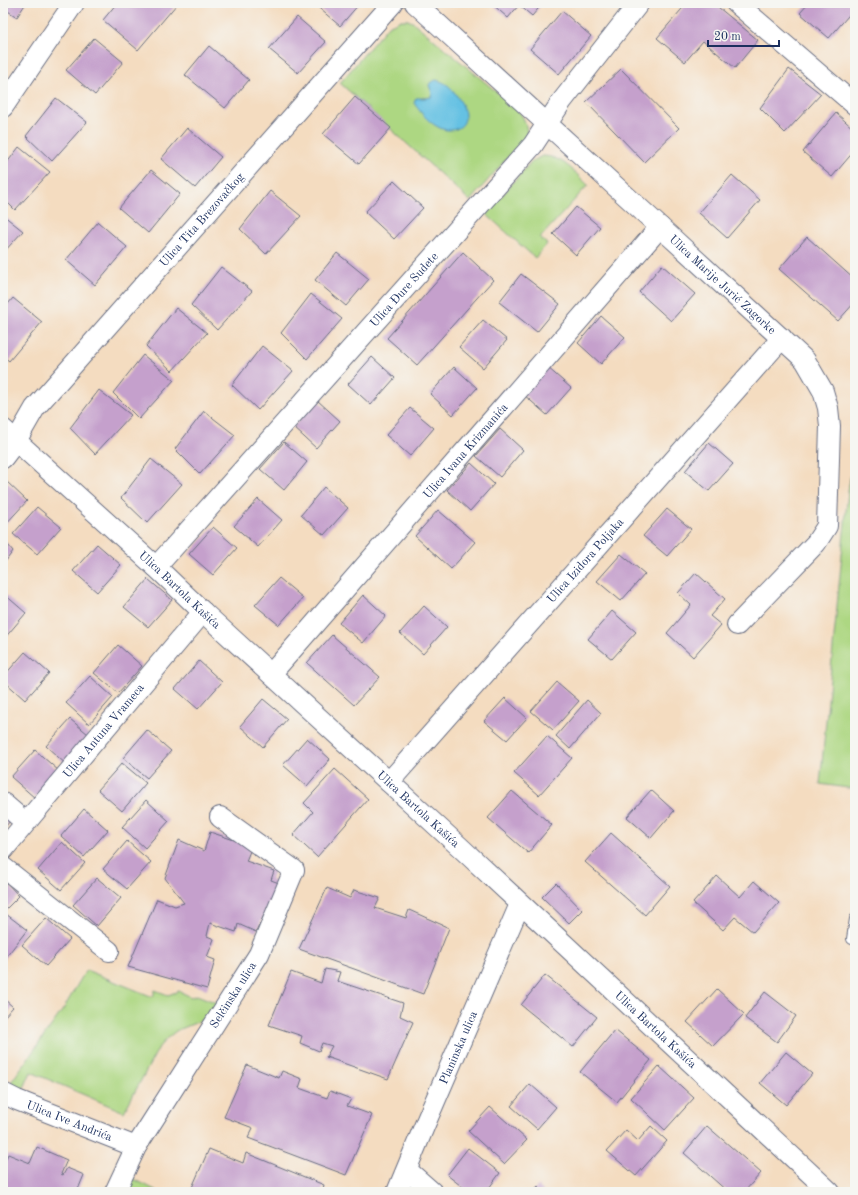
<svg xmlns="http://www.w3.org/2000/svg" width="858" height="1195" font-family="'Old Standard TT',serif">
	<rect width="100%" height="100%" fill="#f6f6f2"/>
	<filter id="ink" filterUnits="userSpaceOnUse"><feTurbulence type="fractalNoise" baseFrequency=".025" numOctaves="2"/><feDisplacementMap in="SourceGraphic" scale="8" xChannelSelector="R" yChannelSelector="G"/><feConvolveMatrix kernelMatrix="1 2 1 2 8 2 1 2 1" color-interpolation-filters="sRGB"/></filter>
	<filter id="wash" filterUnits="userSpaceOnUse"><feTurbulence type="fractalNoise" baseFrequency=".012" numOctaves="4" result="noise"/><feDisplacementMap in="SourceGraphic" scale="16" xChannelSelector="R" yChannelSelector="G"/><feGaussianBlur stdDeviation="0.9" result="paint"/><feColorMatrix in="noise" values="0 0 0 0 0 0 0 0 0 0 0 0 0 0 0 0 0 1.4 0 .05"/><feComposite in="paint" operator="in"/></filter>
	<g filter="url(#wash)">
		<rect width="100%" height="100%" fill="#f4dcc0"/>
		<g fill="#add782" stroke="#648370" fill-rule="evenodd">
			<path d="M401,20H408L414,23L516,108C523,116 527,123 527,135L470,201L340,83L388,26ZM429,85L456,130L422,98H427L431,97L432,93Z"/>
			<path d="M542,156C563,156 574,172 588,185L540,238L547,244L535,258L486,214L531,162Z"/>
			<path d="M855,447V789L820,784L848,491Z"/>
			<path d="M86,970L153,997L155,990L168,995L179,991L191,997L197,995L222,1005L214,1015L176,1031L166,1039L159,1047L124,1112L31,1072L23,1090L9,1085L64,1008Z"/>
			<path d="M128,1176L159,1192H120Z"/>
		</g>
		<path fill="#65c1e3" stroke="#4078a0" d="M436,80C446,82 452,88 457,96C461,102 465,108 465,116C466,129 450,133 440,128C429,123 420,112 414,103L416,98H427L431,97L432,93L429,85L431,82Z"/>
		<g id="blocks">
			<g fill="#c5a0cc">
				<path d="M3,3H26L17,17L3,8Z"/>
				<path d="M117,3H175L177,4L138,50L103,20Z"/>
				<path d="M313,3H360L340,26Z"/>
				<path d="M491,3H543L532,16L519,5L508,18Z"/>
				<path d="M687,3H713L758,40L735,68L703,41L685,62L657,38Z"/>
				<path d="M809,3H855V8L829,38L800,13Z"/>
				<path d="M562,11L591,36L559,74L530,49Z"/>
				<path d="M297,17L326,42L298,73L269,49Z"/>
				<path d="M94,38L123,62L95,95L66,70Z"/>
				<path d="M209,46L249,80L225,108L185,75Z"/>
				<path d="M621,69L679,128L644,162L586,102Z"/>
				<path d="M789,69L821,94L785,133L760,108Z"/>
				<path d="M355,97L391,128L359,164L323,134Z"/>
				<path d="M56,98L87,122L52,161L26,136Z"/>
				<path d="M836,113L855,130V150L832,177L803,152Z"/>
				<path d="M187,128L221,157L195,188L161,159Z"/>
				<path d="M19,147L50,172L15,210L3,198V168Z"/>
				<path d="M151,170L180,194L148,233L119,208Z"/>
				<path d="M732,175L760,200L727,238L699,213Z"/>
				<path d="M394,181L423,208L394,239L365,212Z"/>
				<path d="M270,191L301,216L266,254L240,229Z"/>
				<path d="M576,207L600,227L576,255L553,234Z"/>
				<path d="M3,215L23,231L3,253Z"/>
				<path d="M98,222L127,247L95,285L66,260Z"/>
				<path d="M807,237L855,280V302L838,321L779,269Z"/>
				<path d="M463,252L493,280L417,365L387,338Z"/>
				<path d="M337,253L369,279L346,306L315,280Z"/>
				<path d="M662,265L695,294L671,321L639,292Z"/>
				<path d="M221,267L252,291L217,330L191,305Z"/>
				<path d="M521,274L560,304L537,332L499,302Z"/>
				<path d="M311,294L342,319L307,359L281,333Z"/>
				<path d="M13,298L42,322L9,361L3,356V310Z"/>
				<path d="M176,308L207,333L172,371L146,346Z"/>
				<path d="M601,316L625,337L601,364L578,343Z"/>
				<path d="M483,320L507,340L483,368L459,347Z"/>
				<path d="M262,346L293,371L258,410L232,385Z"/>
				<path d="M143,355L174,380L139,419L113,393Z"/>
				<path d="M372,357L395,378L371,405L348,384Z"/>
				<path d="M454,367L477,388L453,415L430,394Z"/>
				<path d="M547,367L571,388L547,415L523,394Z"/>
				<path d="M99,390L131,415L95,454L70,428Z"/>
				<path d="M317,400L340,421L316,448L293,427Z"/>
				<path d="M410,408L434,428L410,456L386,435Z"/>
				<path d="M204,411L235,435L200,474L175,449Z"/>
				<path d="M500,429L523,450L500,477L476,456Z"/>
				<path d="M284,442L307,462L284,490L260,469Z"/>
				<path d="M709,443L733,464L709,491L685,471Z"/>
				<path d="M151,459L182,484L147,523L121,498Z"/>
				<path d="M471,463L494,484L470,511L447,490Z"/>
				<path d="M6,481L27,501L3,527V484Z"/>
				<path d="M324,487L348,508L324,535L301,515Z"/>
				<path d="M258,499L282,520L258,547L234,526Z"/>
				<path d="M37,507L61,527L37,554L13,534Z"/>
				<path d="M667,509L691,529L667,556L643,536Z"/>
				<path d="M438,510L475,542L451,569L415,536Z"/>
				<path d="M213,527L237,548L213,575L189,554Z"/>
				<path d="M3,539L13,551L3,565Z"/>
				<path d="M97,544L121,565L97,592L73,571Z"/>
				<path d="M621,554L645,574L621,601L597,581Z"/>
				<path d="M696,573L725,599L710,616L721,625L693,657L667,633L691,605L678,593Z"/>
				<path d="M279,578L303,598L279,625L255,605Z"/>
				<path d="M148,579L172,600L148,627L124,607Z"/>
				<path d="M3,593L26,613L3,640Z"/>
				<path d="M363,595L386,616L363,643L339,623Z"/>
				<path d="M424,606L447,627L423,654L400,633Z"/>
				<path d="M612,611L636,632L612,659L588,639Z"/>
				<path d="M332,635L380,677L354,705L307,663Z"/>
				<path d="M118,645L142,666L118,693L94,673Z"/>
				<path d="M25,652L49,673L25,700L3,680V677Z"/>
				<path d="M199,661L222,682L198,709L175,689Z"/>
				<path d="M90,676L113,697L89,724L66,703Z"/>
				<path d="M557,682L579,701L553,730L531,711Z"/>
				<path d="M505,698L527,718L507,740L484,721Z"/>
				<path d="M263,699L287,719L263,747L240,726Z"/>
				<path d="M587,700L601,713L570,749L556,736Z"/>
				<path d="M70,719L94,739L69,767L46,746Z"/>
				<path d="M147,730L171,751L147,778L123,758Z"/>
				<path d="M547,736L572,758L539,795L514,773Z"/>
				<path d="M307,738L330,759L307,786L283,765Z"/>
				<path d="M35,750L59,771L35,798L11,777Z"/>
				<path d="M122,763L146,783L122,811L98,790Z"/>
				<path d="M335,769L368,799L317,857L293,835L313,812L304,803Z"/>
				<path d="M651,790L674,811L651,838L627,817Z"/>
				<path d="M512,791L552,825L528,853L488,818Z"/>
				<path d="M146,800L169,821L145,848L122,827Z"/>
				<path d="M84,809L108,830L84,857L61,836Z"/>
				<path d="M3,812L12,819L3,829Z"/>
				<path d="M210,832L252,846L246,861L274,871L271,880L279,883L256,932L238,924L236,932L210,923L207,936L214,939L207,957L215,960L207,989L128,967L157,899L175,906L184,903L165,878L179,840L204,851Z"/>
				<path d="M611,833L670,886L645,915L585,862Z"/>
				<path d="M127,841L151,862L127,889L103,869Z"/>
				<path d="M62,842L85,863L61,890L38,870Z"/>
				<path d="M717,876L740,897L754,881L779,903L753,932L735,917L723,930L693,903Z"/>
				<path d="M97,878L121,898L97,926L73,905Z"/>
				<path d="M3,879L19,896L3,912Z"/>
				<path d="M556,883L582,910L569,923L542,897Z"/>
				<path d="M327,888L350,898L354,890L380,898L375,908L406,918L409,910L449,928L423,994L299,949Z"/>
				<path d="M6,914L27,930L3,961V917Z"/>
				<path d="M46,918L70,939L46,966L22,945Z"/>
				<path d="M325,969L340,972L337,981L403,1003L400,1016L413,1022L388,1079L326,1057L332,1046L322,1043L319,1051L300,1043L302,1036L269,1025L291,972L321,983Z"/>
				<path d="M545,975L597,1017L573,1047L521,1005Z"/>
				<path d="M717,989L744,1014L713,1046L687,1022Z"/>
				<path d="M765,992L796,1016L777,1042L745,1018Z"/>
				<path d="M3,998L13,1007L3,1018Z"/>
				<path d="M615,1030L651,1060L617,1102L580,1072Z"/>
				<path d="M786,1052L812,1074L786,1105L760,1083Z"/>
				<path d="M247,1065L279,1078L282,1071L302,1079L299,1088L327,1098L330,1091L351,1099L347,1106L372,1115L346,1175L248,1138L253,1128L224,1117Z"/>
				<path d="M659,1066L694,1098L665,1130L631,1098Z"/>
				<path d="M530,1084L556,1107L537,1129L511,1106Z"/>
				<path d="M490,1107L527,1140L504,1164L468,1131Z"/>
				<path d="M651,1126L667,1141L636,1176L607,1151L626,1130L638,1141Z"/>
				<path d="M707,1126L761,1173L744,1192H728L684,1153Z"/>
				<path d="M37,1147L67,1160L61,1174L63,1175L67,1168L84,1175L77,1192H3V1166L8,1154L30,1163Z"/>
				<path d="M468,1148L500,1173L486,1192H469L447,1175Z"/>
				<path d="M209,1149L243,1163L246,1153L324,1185L322,1192H190Z"/>
				<path d="M538,1186L544,1192H532Z"/>
			</g>
		</g>
	</g>
	<g filter="url(#ink)">
		<use href="#blocks" fill-opacity="0" stroke="#676c80" stroke-width="1"/>
		<g fill="none" stroke-linecap="round" stroke-linejoin="round">
			<g stroke="#676c80" stroke-width="12">
				<path id="lane" d="M855,919L852,939H855"/>
			</g>
			<g stroke="#676c80" stroke-width="22">
				<g id="street">
					<path id="s1" d="M415,3L660,227L805,360L823,391L828,408L830,426L827,526L816,543L737,625"/>
					<path d="M736,3L855,105"/>
					<path d="M3,107L74,3"/>
					<path id="s2" d="M3,429L156,567L203,612L461,848L830,1192"/>
					<path id="s3" d="M3,458L16,441L35,408L393,3"/>
					<path id="s4" d="M156,567L533,145L562,101L639,3"/>
					<path id="s5" d="M271,674L660,227"/>
					<path id="s6" d="M389,782L782,338"/>
					<path d="M3,803L25,822"/>
					<path id="s7" d="M3,850L203,612"/>
					<path d="M3,867L109,951"/>
					<path id="s8" d="M3,1093L17,1100L136,1147"/>
					<path d="M407,1170L432,1192"/>
					<path id="s9" d="M115,1192L136,1147L259,954L294,870L220,817"/>
					<path id="s10" d="M397,1192L426,1122L520,904"/>
				</g>
			</g>
			<use href="#lane" stroke="#fff" stroke-width="10"/>
			<use href="#street" stroke="#fff" stroke-width="20"/>
		</g>
	</g>
	<g text-anchor="middle" stroke-width="3.5" stroke-linejoin="round" paint-order="stroke">
		<g font-size="12" fill="#1b2f5e" stroke="#f6f6f2">
			<text dy="4" stroke="none"><textPath href="#s3" startOffset="311">Ulica Tita Brezovačkog</textPath></text>
			<text dy="4" stroke="none"><textPath href="#s1" startOffset="417">Ulica Marije Jurić Zagorke</textPath></text>
			<text dy="4" stroke="none"><textPath href="#s4" startOffset="372">Ulica Đure Sudete</textPath></text>
			<text dy="4" stroke="none"><textPath href="#s5" startOffset="296">Ulica Ivana Krizmanića</textPath></text>
			<text dy="4" stroke="none"><textPath href="#s6" startOffset="296">Ulica Izidora Poljaka</textPath></text>
			<text dy="4" stroke="none"><textPath href="#s2" startOffset="239">Ulica Bartola Kašića</textPath></text>
			<text dy="4" stroke="none"><textPath href="#s7" startOffset="156">Ulica Antuna Vrameca</textPath></text>
			<text dy="4" stroke="none"><textPath href="#s2" startOffset="563">Ulica Bartola Kašića</textPath></text>
			<text dy="4" stroke="none"><textPath href="#s9" startOffset="230">Selčinska ulica</textPath></text>
			<text dy="4" stroke="none"><textPath href="#s2" startOffset="887">Ulica Bartola Kašića</textPath></text>
			<text dy="4" stroke="none"><textPath href="#s10" startOffset="157">Planinska ulica</textPath></text>
			<text dy="4" stroke="none"><textPath href="#s8" startOffset="72">Ulica Ive Andrića</textPath></text>
		</g>
	</g>
	<rect width="858" height="1195" fill="none" stroke="#f6f6f2" stroke-width="16"/>
	<path d="M708 40v6h71v-6" fill="none" stroke="#1b2f5e" stroke-width="2"/>
	<text x="714" y="40" font-size="12" fill="#1b2f5e" stroke="#f6f6f2" stroke-width="3" paint-order="stroke">20 m</text>
</svg>
